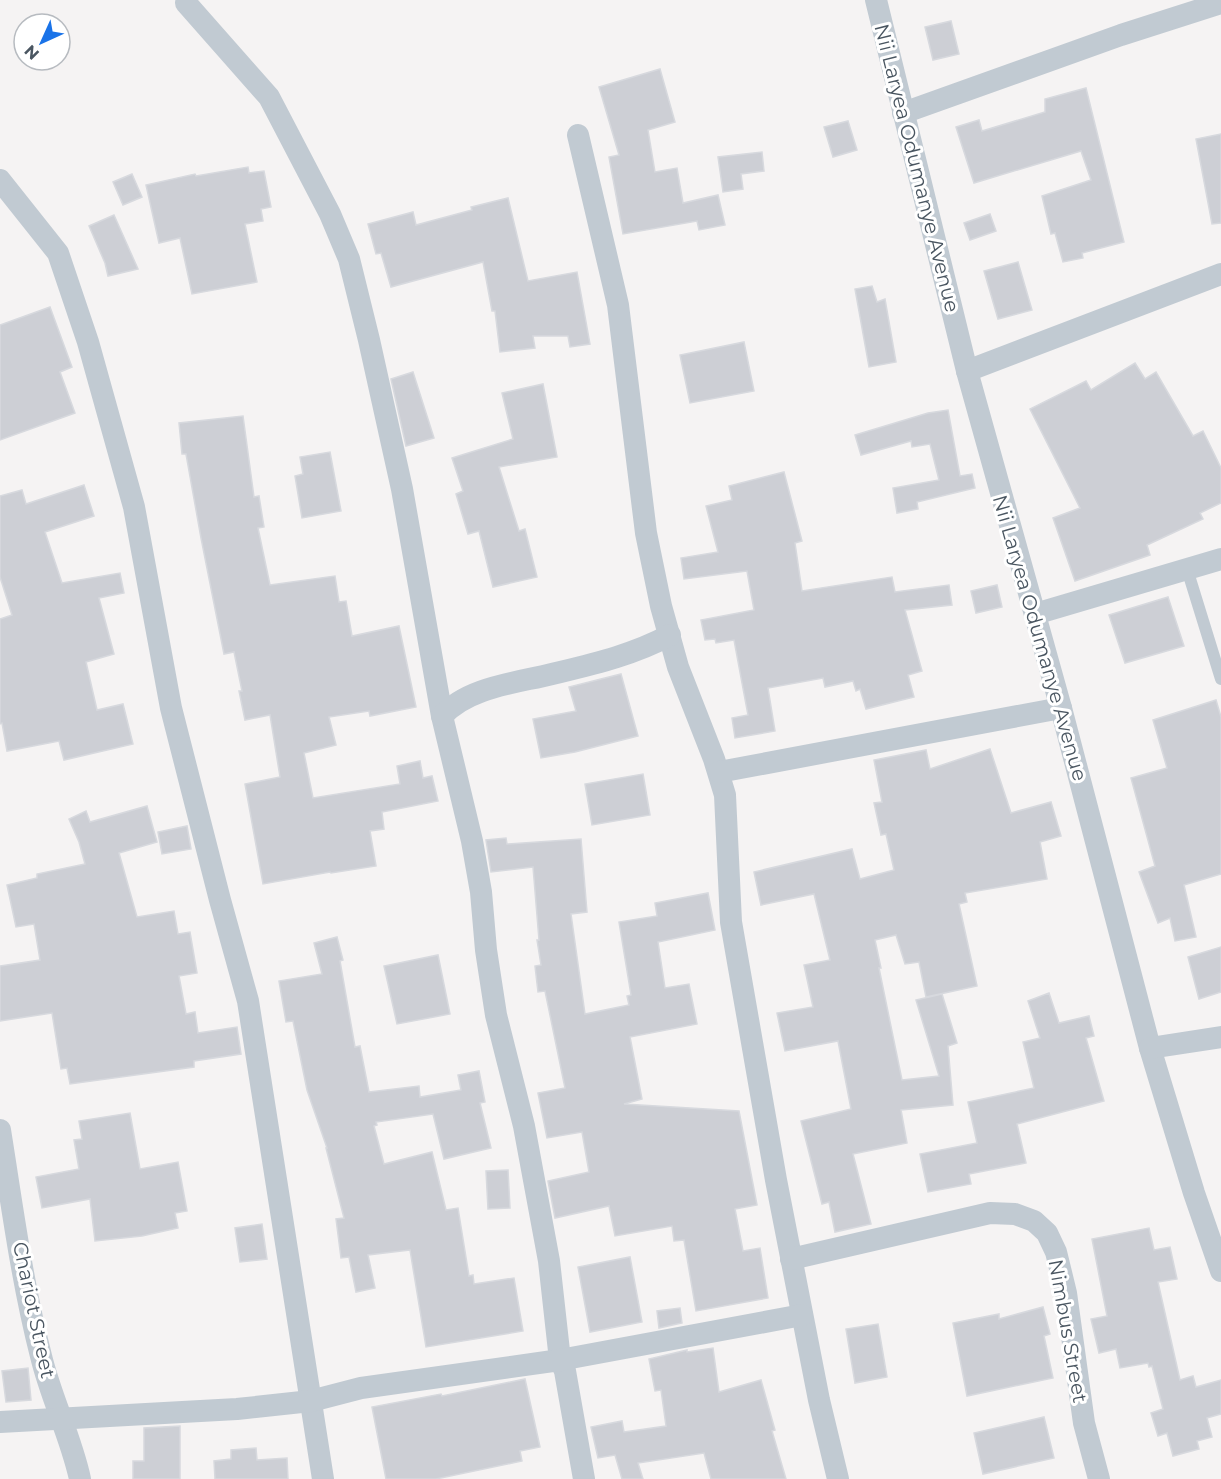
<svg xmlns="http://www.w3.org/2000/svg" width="1221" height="1479" font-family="Montserrat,sans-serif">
	<rect width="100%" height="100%" fill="#f5f3f3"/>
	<g fill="#cdcfd5" stroke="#d7d9de" stroke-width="1.5">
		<path d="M951,21L959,54L933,60L925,27Z"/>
		<path d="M660,69L675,122L648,130L655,172L677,168L683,203L718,195L725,225L699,230L697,221L623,234L609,157L619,155L599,87Z"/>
		<path d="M1086,88L1124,242L1082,253L1083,258L1063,262L1055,233L1051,234L1042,196L1091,180L1081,151L974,183L956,127L979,120L982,131L1045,112V99Z"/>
		<path d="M848,121L857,150L833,157L824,127Z"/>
		<path d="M1221,134V223L1212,224L1196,139Z"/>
		<path d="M762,152L764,171L741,174L743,189L723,192L718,157Z"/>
		<path d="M248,167L249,173L264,171L271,207L261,209L263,221L245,224L257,282L192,294L180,238L159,243L146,185L195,174L196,176Z"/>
		<path d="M132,174L142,197L123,205L113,182Z"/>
		<path d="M508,198L528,281L577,272L590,344L570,347L568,336H533L535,348L500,352L495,311H492L483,262L391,287L381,253L376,254L368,224L413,212L416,225L472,210L471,207Z"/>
		<path d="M990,214L996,231L970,240L964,223Z"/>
		<path d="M114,215L138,269L108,276L105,263L89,226Z"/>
		<path d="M1018,262L1032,310L998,319L984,271Z"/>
		<path d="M872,286L877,302L885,299L896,362L869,367L855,289Z"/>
		<path d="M50,307L72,367L60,372L75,413L0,440V325Z"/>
		<path d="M744,342L754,391L690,403L680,355Z"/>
		<path d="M1135,363L1145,379L1156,372L1193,436L1203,431L1221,468V503L1200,513L1203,519L1147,545L1150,555L1075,581L1053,518L1080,508L1030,409L1086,381L1091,390Z"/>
		<path d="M413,372L434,438L406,446L391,379Z"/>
		<path d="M543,384L557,457L499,467L519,531L525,529L537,577L493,587L479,531L468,534L456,494L463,491L452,458L513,439L502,393Z"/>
		<path d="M948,410L960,476L972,474L975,488L917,502L918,509L897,513L893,488L939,480L930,444L912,447L911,441L861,455L855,435L928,413Z"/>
		<path d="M243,416L254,497L259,496L264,527L258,528L270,585L335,576L339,602L346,601L352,636L399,626L416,707L370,716L369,711L329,717L336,745L304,753L313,798L400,784L397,766L420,761L423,778L432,776L438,801L382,812L384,829L370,831L376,866L331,873L330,872L263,884L245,784L280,777L270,715L245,720L239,691H242L234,652L224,654L201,538L186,454H182L179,423Z"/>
		<path d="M330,452L341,511L302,518L295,476L303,474L300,457Z"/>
		<path d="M784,472L802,541L795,543L802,591L892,577L895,592L949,585L952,605L905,610L922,671L908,675L914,697L866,709L860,689L856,691L853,681L825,687L823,678L768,688L775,731L735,738L732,718L748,715L734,640L716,643L715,639L705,640L701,620L754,610L747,571L684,579L681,558L718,552L706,506L732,500L729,486Z"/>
		<path d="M84,485L94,516L45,532L62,583L120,573L124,593L99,598L114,654L86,662L97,710L123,704L133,744L64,760L59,741L7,751L2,723L0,724V619L12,615L0,577V496L22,490L26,504Z"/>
		<path d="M997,585L1002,607L976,613L971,591Z"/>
		<path d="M1168,597L1184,646L1125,663L1109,615Z"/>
		<path d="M621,674L638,736L575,752L541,758L533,719L576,711L569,687Z"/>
		<path d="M1216,700L1221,717V874L1184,885L1196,937L1175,941L1170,918L1158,923L1139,872L1155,866L1131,778L1167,768L1153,720Z"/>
		<path d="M990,749L1011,813L1051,802L1061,836L1040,842L1047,879L965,893L967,902L959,904L977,986L926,997L919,962L905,964L896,935L875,940L881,968H879L902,1080L939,1076L916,1000L942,994L957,1043L948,1046L953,1105L901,1110L907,1143L853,1154L871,1224L835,1232L829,1202L822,1204L801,1121L851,1109L838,1041L785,1051L777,1013L813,1007L804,965L830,960L814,894L761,905L754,872L852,849L860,879L894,870L886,834L881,835L874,803L882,802L874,760L926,750L930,769Z"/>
		<path d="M643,774L650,815L592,825L585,784Z"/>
		<path d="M147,806L157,842L119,853L137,917L174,911L178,934L190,932L197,973L179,976L186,1014L195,1012L198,1033L237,1027L241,1054L194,1061V1067L70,1084L67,1068L61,1069L52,1013L0,1021V966L40,960L34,924L16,927L7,885L37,878V874L85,864L79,842L69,819L86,811L90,822Z"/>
		<path d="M187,826L191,849L162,854L158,832Z"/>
		<path d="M506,838L507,844L581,839L587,912L571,914L585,1014L629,1005L627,996L631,995L619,922L657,916L655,903L708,893L715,930L658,942L665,988L689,984L697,1024L630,1037L642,1099L624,1104L739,1111L757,1205L735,1209L743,1251L760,1248L768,1298L696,1311L684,1240L674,1241L672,1226L615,1236L609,1206L555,1218L548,1181L589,1172L582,1132L547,1138L538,1093L565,1088L545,991L538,992L535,966L541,965L537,940H539L533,867L491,872L486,840Z"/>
		<path d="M337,937L343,960L340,961L355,1047L360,1046L369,1092L419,1086L420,1097L461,1090L458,1075L479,1071L485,1102L480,1103L491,1148L444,1159L433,1114L376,1122L377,1125L374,1126L384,1164L432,1152L446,1210L458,1208L469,1276L473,1275L474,1284L514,1278L523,1331L426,1347L410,1250L368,1255L375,1288L356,1292L349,1257L341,1258L336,1219L344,1218L326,1148H327L307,1090L293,1021L286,1022L279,981L322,974L314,943Z"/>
		<path d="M1221,947V992L1199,999L1188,957Z"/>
		<path d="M438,955L450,1014L397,1024L384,966Z"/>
		<path d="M1049,993L1059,1023L1089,1016L1094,1036L1086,1038L1104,1101L1017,1124L1026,1163L969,1174L971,1184L928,1192L920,1154L977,1143L968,1102L1034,1088L1023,1042L1040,1038L1028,1001Z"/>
		<path d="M130,1113L140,1169L178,1162L187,1211L175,1213L178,1228L142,1236L95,1241L90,1199L42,1208L36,1177L79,1169L74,1140L82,1139L79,1121Z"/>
		<path d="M508,1170L510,1208L488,1209L486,1171Z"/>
		<path d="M262,1224L267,1259L240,1262L235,1228Z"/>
		<path d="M1149,1228L1154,1250L1170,1247L1177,1279L1158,1282L1180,1380L1193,1376L1196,1387L1221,1380V1414L1207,1418L1212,1437L1197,1441L1199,1449L1173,1456L1167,1433L1158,1436L1151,1413L1163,1409L1152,1366L1149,1367L1148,1363L1120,1368L1116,1349L1099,1353L1091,1319L1107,1316L1092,1239Z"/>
		<path d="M630,1257L642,1322L590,1332L578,1267Z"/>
		<path d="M1043,1307L1050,1334L1044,1336L1053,1378L967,1396L953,1323L999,1314V1319Z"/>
		<path d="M680,1308L682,1323L659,1328L657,1311Z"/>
		<path d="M878,1324L887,1377L855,1383L846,1329Z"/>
		<path d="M713,1348L719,1392L761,1380L775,1430L772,1431L786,1479H711L704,1453L638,1463L643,1479H622L615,1455L598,1458L591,1427L622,1421L624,1432L666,1426L661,1390L655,1391L649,1359L687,1350V1352Z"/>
		<path d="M28,1368L31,1400L6,1402L2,1371Z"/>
		<path d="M525,1379L540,1447L520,1451L522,1461L436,1479H386L372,1407L441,1394L442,1396Z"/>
		<path d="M1044,1417L1054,1458L983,1474L974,1433Z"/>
		<path d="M180,1426V1479H133V1461H144V1428Z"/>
		<path d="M256,1448L257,1460L287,1458L288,1479H215L214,1461L231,1459V1450Z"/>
	</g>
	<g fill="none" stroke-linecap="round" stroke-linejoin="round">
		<path stroke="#c1cad2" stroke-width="12" d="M1187,569L1221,679"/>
		<g stroke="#c1cad2" stroke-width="22">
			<path d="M876,0L967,371L1061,708L1150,1048L1194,1193L1221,1271"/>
			<path d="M186,3L269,97L330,214L349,259L369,340L402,489L442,716L472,841L481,892L486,950L496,1015L524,1126L549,1261L560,1360L565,1371L584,1479"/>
			<path d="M903,113L1121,35L1221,3"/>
			<path d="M578,135L618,305L646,533L661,606L678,667L714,759L725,795L731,922L776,1180L819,1400L838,1479"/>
			<path d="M0,180L58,253L88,342L134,507L171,708L220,900L248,1001L323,1479"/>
			<path d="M967,371L1221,274"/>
			<path d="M1035,614L1221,559"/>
			<path d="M442,716C468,687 516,683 552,674C593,664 633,655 670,635"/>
			<path d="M719,772L1061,708"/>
			<path d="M1150,1048L1221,1037"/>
			<path d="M0,1130C12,1205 22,1282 41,1356C51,1398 71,1437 80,1479"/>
			<path d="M791,1259L990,1213L1015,1214L1034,1221L1047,1233L1056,1252L1066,1293L1084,1423L1099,1479"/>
			<path d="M0,1422L237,1409L311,1401L361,1388L560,1360L802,1315"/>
		</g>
	</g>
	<g text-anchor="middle" stroke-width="6" stroke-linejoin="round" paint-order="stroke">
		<g font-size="20" fill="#4a5661" stroke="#fff">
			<text transform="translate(917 168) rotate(76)" y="7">Nii Laryea Odumanye Avenue</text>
			<text transform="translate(1040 638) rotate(74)" y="7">Nii Laryea Odumanye Avenue</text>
			<text transform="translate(34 1310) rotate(78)" y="7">Chariot Street</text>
			<text transform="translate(1068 1331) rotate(80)" y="7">Nimbus Street</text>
		</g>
	</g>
	<g transform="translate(42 42) rotate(225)"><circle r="28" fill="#ffffff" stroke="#b7bbc0" stroke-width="1.5"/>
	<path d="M0-4.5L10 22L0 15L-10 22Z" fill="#1a73e8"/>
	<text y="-9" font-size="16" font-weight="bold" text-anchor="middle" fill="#4a5661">N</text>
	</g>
</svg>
